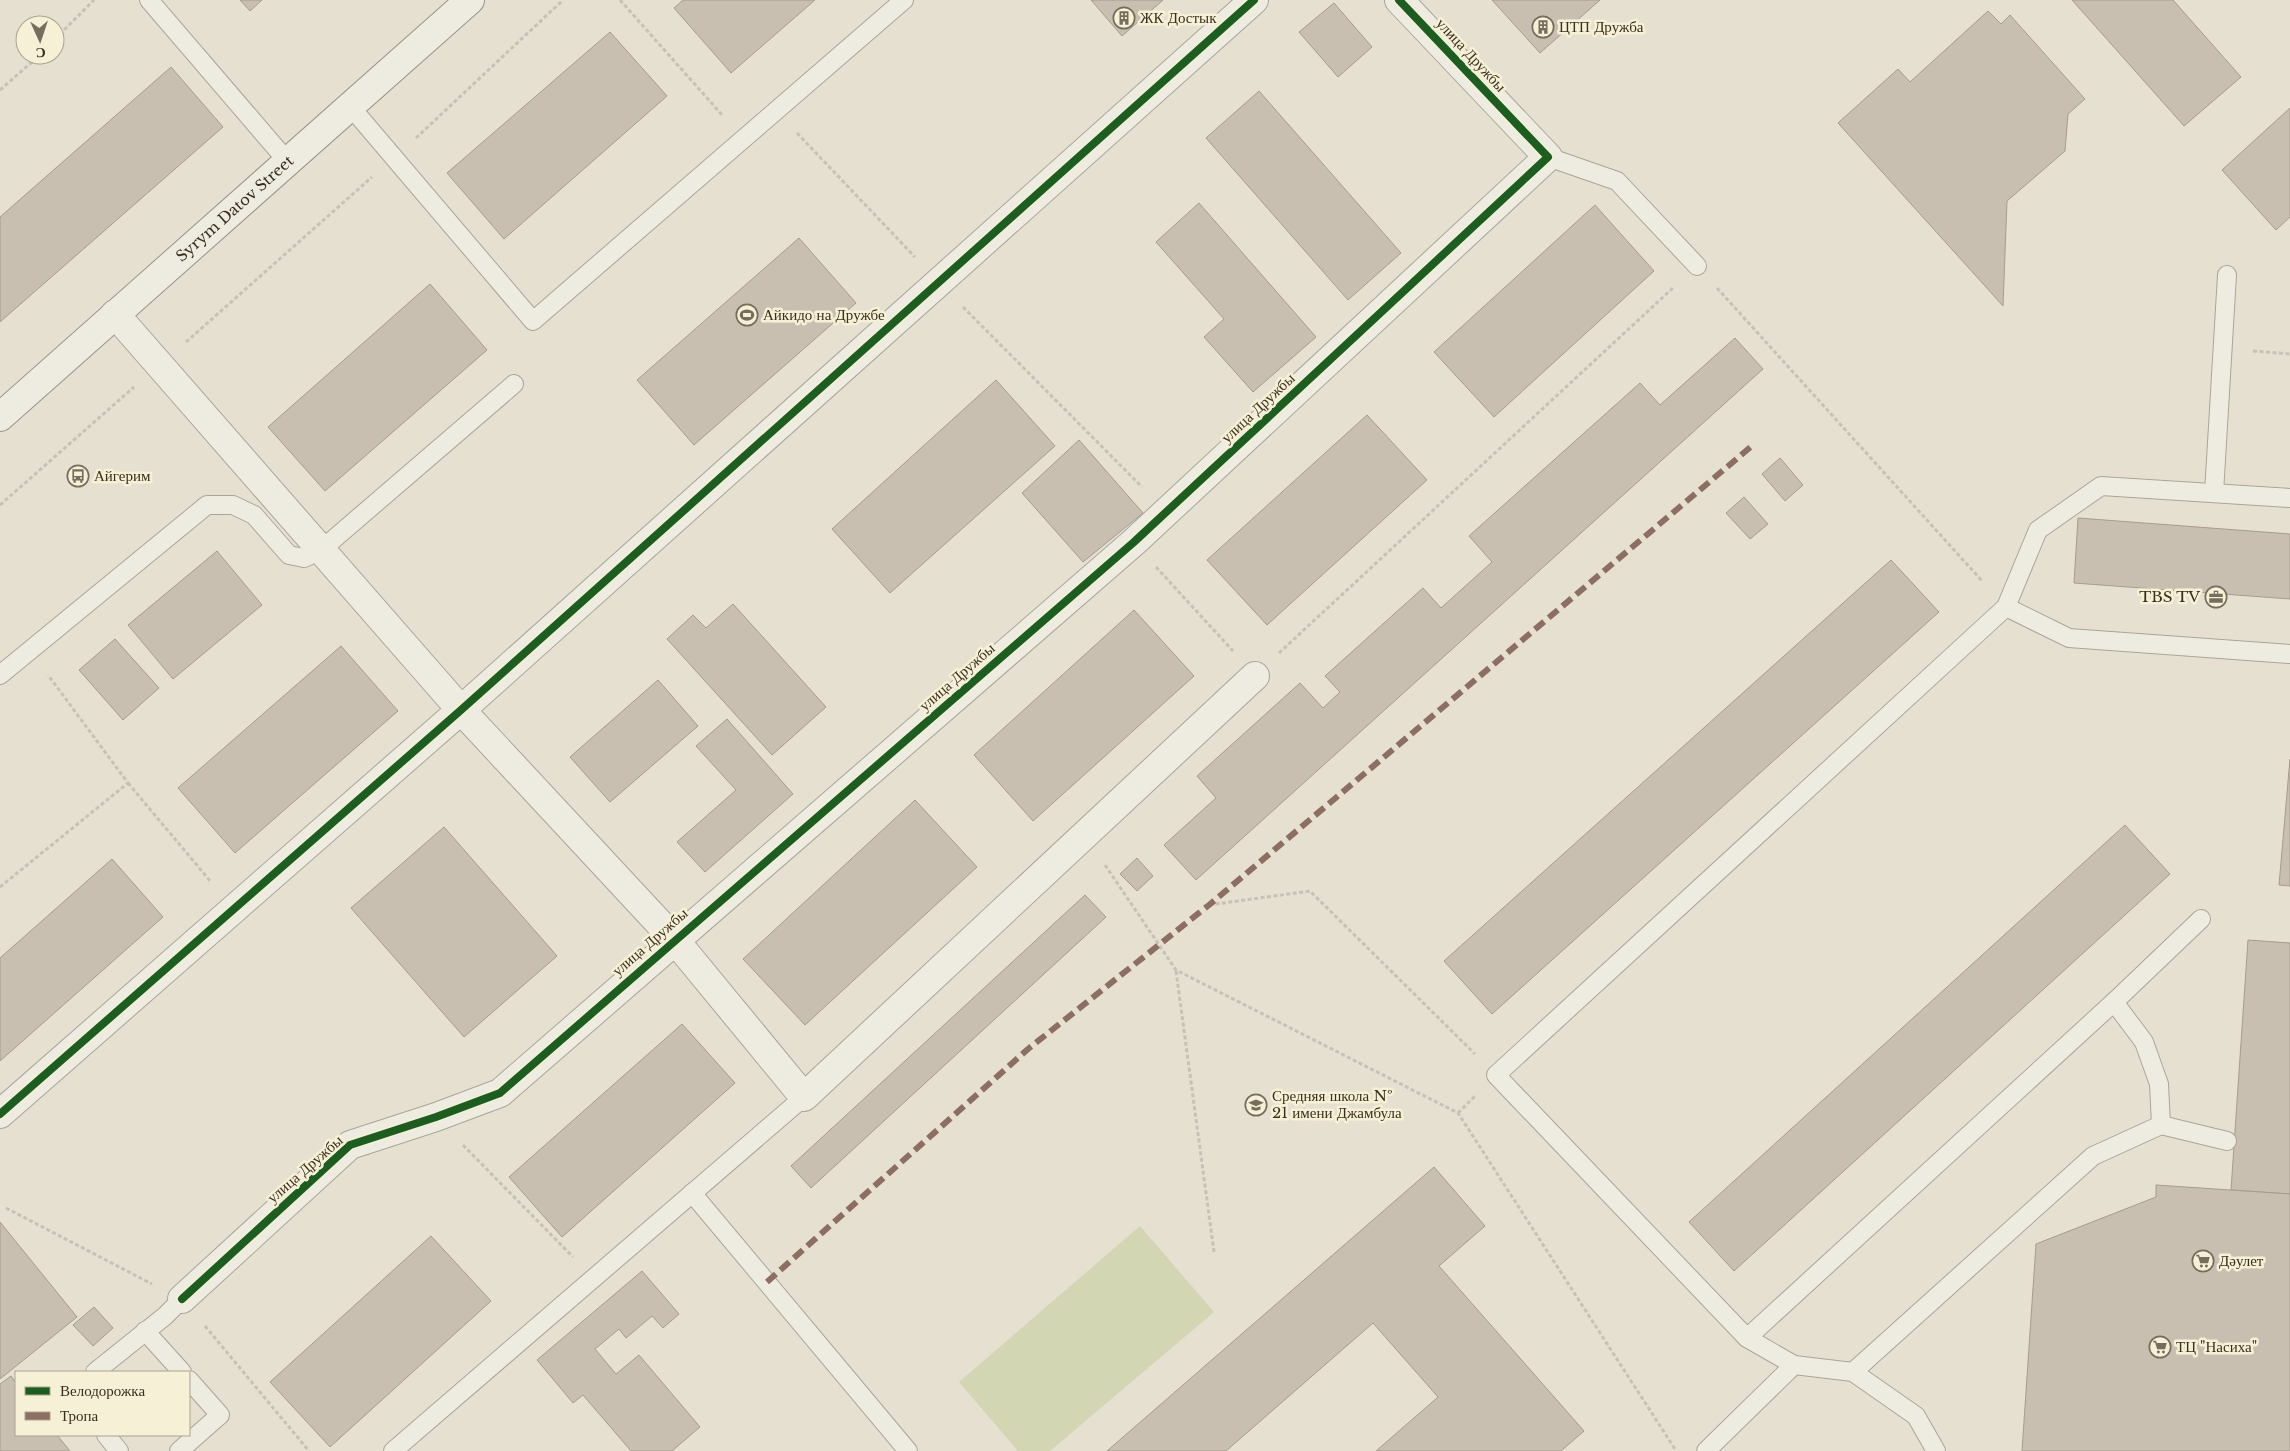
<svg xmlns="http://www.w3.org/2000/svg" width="2290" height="1451" font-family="'Libre Baskerville',serif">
	<rect width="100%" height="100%" fill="#e5e0cf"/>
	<path fill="#d2d6b2" d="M1140,1226L1214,1312L1050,1451H1018L959,1382Z"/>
	<g fill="#c9bfb0" stroke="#a69c8e">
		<path d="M240,0H262L250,11Z"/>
		<path d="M683,0H815L731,73L674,8Z"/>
		<path d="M1091,0H1163L1122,36Z"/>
		<path d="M1492,0H1600L1540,53Z"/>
		<path d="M2072,0H2173L2241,77L2184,126Z"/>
		<path d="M1334,3L1372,47L1338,77L1299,32Z"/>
		<path d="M1988,11L2001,24L2010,15L2085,99L2068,114L2065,151L2007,201L2003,306L1838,123L1898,69L1910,82Z"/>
		<path d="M610,32L667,96L504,239L447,173Z"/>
		<path d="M171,67L223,127L0,322V217Z"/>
		<path d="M1259,91L1401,253L1348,300L1206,138Z"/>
		<path d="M2290,108V217L2276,230L2222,170Z"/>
		<path d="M1199,203L1316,337L1253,392L1204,337L1224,319L1156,242Z"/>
		<path d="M1595,205L1654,271L1494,417L1434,352Z"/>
		<path d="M799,238L856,303L694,445L637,380Z"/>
		<path d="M430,284L487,350L325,491L268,427Z"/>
		<path d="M1735,338L1763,369L1196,880L1164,845L1216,798L1197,776L1300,683L1323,708L1340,692L1325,676L1423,588L1441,608L1492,562L1469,536L1640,383L1660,405Z"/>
		<path d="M996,380L1055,446L890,593L832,529Z"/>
		<path d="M1367,415L1427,480L1267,625L1207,560Z"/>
		<path d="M1079,440L1143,513L1083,562L1022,493Z"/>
		<path d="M1780,458L1803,485L1785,501L1762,474Z"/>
		<path d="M1744,497L1768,524L1750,539L1726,513Z"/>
		<path d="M2078,518L2290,534V599L2074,583Z"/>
		<path d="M217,551L262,605L173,679L128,625Z"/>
		<path d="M1891,560L1939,612L1492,1014L1444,961Z"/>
		<path d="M733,604L826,707L772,755L667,639L693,615L706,628Z"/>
		<path d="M1134,610L1194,676L1033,821L974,755Z"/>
		<path d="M115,639L159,688L123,720L79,670Z"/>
		<path d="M341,646L398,711L235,853L178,788Z"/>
		<path d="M658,680L698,726L610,802L570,757Z"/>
		<path d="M727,719L793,794L705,872L677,842L736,790L696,746Z"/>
		<path d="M2290,759V886L2279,885Z"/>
		<path d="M915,800L977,867L805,1025L743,959Z"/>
		<path d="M2125,825L2170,874L1734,1271L1689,1222Z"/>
		<path d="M444,827L557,956L464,1037L351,908Z"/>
		<path d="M1137,858L1153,876L1137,891L1120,874Z"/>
		<path d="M112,859L163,917L0,1061V958Z"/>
		<path d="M1085,895L1106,917L811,1188L791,1166Z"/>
		<path d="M2248,940L2290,943V1194L2231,1190Z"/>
		<path d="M682,1024L735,1083L562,1237L509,1177Z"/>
		<path d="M1434,1167L1485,1226L1439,1266L1584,1431L1561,1451H1376L1438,1397L1373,1323L1226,1451H1107Z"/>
		<path d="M2156,1185L2290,1194V1451H2022L2036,1244L2156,1197Z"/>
		<path d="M0,1222L77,1317L0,1379Z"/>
		<path d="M431,1236L491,1301L330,1447L270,1382Z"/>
		<path d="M642,1271L679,1314L663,1328L652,1316L626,1338L619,1329L595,1349L616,1374L639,1355L700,1427L672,1451H631L583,1395L573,1403L537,1360Z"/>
		<path d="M94,1307L113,1328L93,1346L73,1325Z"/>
		<path d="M11,1376L16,1383V1435H57L70,1451H0V1384Z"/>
	</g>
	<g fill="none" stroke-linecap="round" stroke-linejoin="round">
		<g stroke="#aba598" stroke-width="20">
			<g id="lane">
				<path d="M149,0L288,162"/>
				<path d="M350,106L533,321L904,0"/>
				<path d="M1548,157L1617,181L1697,266"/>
				<path d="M2214,493L2227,275"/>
				<path d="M2006,607L2069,638L2290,654"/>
				<path d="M0,675L207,505H233L254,515L289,555L304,558L321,550L514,384"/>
				<path d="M2114,1002L2201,919"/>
				<path d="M692,1193L908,1451"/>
				<path d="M145,1331L182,1372"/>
				<path d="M1747,1338L2114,1002L2144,1042L2159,1084L2161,1125L2227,1141"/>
				<path d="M95,1372L165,1316L182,1299"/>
				<path d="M1853,1372L2093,1156L2161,1125"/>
				<path d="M106,1435L119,1451"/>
				<path d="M179,1451L220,1415L189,1380"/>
				<path d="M393,1451L804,1097"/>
				<path d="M1706,1451L1794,1365"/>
				<path d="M1936,1451L1916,1416L1853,1372L1794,1365L1747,1338L1496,1075L2006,607L2038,530L2101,486L2290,498"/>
			</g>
		</g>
		<g stroke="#aba598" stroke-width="30">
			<g id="street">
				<path d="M115,314L461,710L674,939L804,1097L1255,676"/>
				<path d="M0,1114L461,710L1254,0"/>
				<path d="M182,1299L350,1145L436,1117L500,1093L1134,542L1548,157L1399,0"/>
			</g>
		</g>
		<g stroke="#9a9588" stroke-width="30">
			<g id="secondary">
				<path id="s1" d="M0,417L470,0"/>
			</g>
		</g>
		<g stroke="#c6c2b8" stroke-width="3" stroke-dasharray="4 2.5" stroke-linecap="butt">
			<path d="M620,0L723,116"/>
			<path d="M55,39L94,0"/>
			<path d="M0,90L40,55"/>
			<path d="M797,133L915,257"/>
			<path d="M416,138L563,0"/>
			<path d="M1717,288L1983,582"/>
			<path d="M963,307L1142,487"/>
			<path d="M186,342L372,177"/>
			<path d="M2253,351L2290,354"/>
			<path d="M0,505L134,387"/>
			<path d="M1156,567L1233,651"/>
			<path d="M1279,653L1674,287"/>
			<path d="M128,783L211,882"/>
			<path d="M1105,865L1176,970L1458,1113L1675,1449"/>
			<path d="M0,887L128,783L48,675"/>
			<path d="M1209,905L1310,891L1475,1054"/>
			<path d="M1176,971L1214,1252"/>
			<path d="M1458,1113L1475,1096"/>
			<path d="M463,1145L573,1257"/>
			<path d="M6,1208L152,1284"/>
			<path d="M205,1326L309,1451"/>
		</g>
		<use href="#lane" stroke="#eeebe1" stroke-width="18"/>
		<use href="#street" stroke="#eeebe1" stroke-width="28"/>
		<use href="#secondary" stroke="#eeebe1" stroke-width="28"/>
		<path stroke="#8d6e63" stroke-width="6" stroke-dasharray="12 6" stroke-linecap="butt" d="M767,1282L1028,1049L1209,905L1753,445"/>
		<g stroke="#f6f0d6" stroke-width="11">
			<g id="cycleway">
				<path d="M0,1114L461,710L1254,0"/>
				<path d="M182,1299L350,1145L436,1117L500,1093L1134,542L1548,157L1399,0"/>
			</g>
		</g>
		<use href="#cycleway" stroke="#1b5e20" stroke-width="8"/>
	</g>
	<defs>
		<g id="building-ring" transform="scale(1.125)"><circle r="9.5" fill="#f6f0d6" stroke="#766d5d" stroke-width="1.5"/><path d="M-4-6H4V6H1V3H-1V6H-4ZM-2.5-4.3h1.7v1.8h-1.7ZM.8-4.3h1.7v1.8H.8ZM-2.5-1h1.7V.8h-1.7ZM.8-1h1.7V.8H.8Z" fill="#766d5d"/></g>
		<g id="stadium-ring" transform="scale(1.125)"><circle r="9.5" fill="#f6f0d6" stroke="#766d5d" stroke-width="1.5"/><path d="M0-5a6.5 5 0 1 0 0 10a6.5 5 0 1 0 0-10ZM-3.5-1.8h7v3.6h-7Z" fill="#766d5d"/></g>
		<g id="bus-ring" transform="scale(1.125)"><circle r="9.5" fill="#f6f0d6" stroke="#766d5d" stroke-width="1.5"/><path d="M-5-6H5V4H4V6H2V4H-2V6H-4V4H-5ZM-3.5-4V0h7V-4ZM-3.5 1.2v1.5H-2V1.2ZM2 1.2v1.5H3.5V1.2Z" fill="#766d5d"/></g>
		<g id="office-ring" transform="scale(1.125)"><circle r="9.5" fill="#f6f0d6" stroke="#766d5d" stroke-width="1.5"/><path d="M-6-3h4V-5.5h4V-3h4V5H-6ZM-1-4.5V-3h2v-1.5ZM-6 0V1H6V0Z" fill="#766d5d"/></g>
		<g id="school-ring" transform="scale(1.125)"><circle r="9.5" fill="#f6f0d6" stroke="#766d5d" stroke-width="1.5"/><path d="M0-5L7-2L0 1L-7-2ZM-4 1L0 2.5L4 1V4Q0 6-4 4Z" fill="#766d5d"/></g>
		<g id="supermarket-ring" transform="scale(1.125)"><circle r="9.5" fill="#f6f0d6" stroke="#766d5d" stroke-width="1.5"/><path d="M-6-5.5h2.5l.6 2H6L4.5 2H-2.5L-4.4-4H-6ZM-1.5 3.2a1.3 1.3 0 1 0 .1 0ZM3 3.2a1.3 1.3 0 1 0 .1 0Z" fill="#766d5d"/></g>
	</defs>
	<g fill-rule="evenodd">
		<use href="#building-ring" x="1124" y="18"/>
		<use href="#building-ring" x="1543" y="27"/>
		<use href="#stadium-ring" x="747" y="315"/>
		<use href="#bus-ring" x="78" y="476"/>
		<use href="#office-ring" x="2216" y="597"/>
		<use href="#school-ring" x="1256" y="1105"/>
		<use href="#supermarket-ring" x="2203" y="1261"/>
		<use href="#supermarket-ring" x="2160" y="1347"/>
	</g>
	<g text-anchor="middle" stroke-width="5" stroke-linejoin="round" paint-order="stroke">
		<g font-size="15" fill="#3a2f1f" stroke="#f6f0d6" text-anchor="start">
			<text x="1140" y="23">ЖК Достык</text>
			<text x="1559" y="32">ЦТП Дружба</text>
			<text x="763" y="320">Айкидо на Дружбе</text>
			<text x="94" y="481">Айгерим</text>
			<text x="2200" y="602" text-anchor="end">TBS TV</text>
			<text x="1272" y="1101">Средняя школа №<tspan x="1272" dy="17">21 имени Джамбула</tspan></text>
			<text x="2219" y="1266">Дәулет</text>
			<text x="2176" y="1352">ТЦ "Насиха"</text>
		</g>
		<g font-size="15" fill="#3a2f1f" stroke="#f6f0d6">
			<text transform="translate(1471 55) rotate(47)" y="5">улица Дружбы</text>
			<text dy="5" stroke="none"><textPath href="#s1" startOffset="314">Syrym Datov Street</textPath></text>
			<text transform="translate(1258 408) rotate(-43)" y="5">улица Дружбы</text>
			<text transform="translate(957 677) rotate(-41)" y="5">улица Дружбы</text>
			<text transform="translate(650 942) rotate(-41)" y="5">улица Дружбы</text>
			<text transform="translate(305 1169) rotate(-41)" y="5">улица Дружбы</text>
		</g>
	</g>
	<rect x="15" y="1371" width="175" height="65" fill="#f6f0d6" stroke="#aba38d"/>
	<rect x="25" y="1387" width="25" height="8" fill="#1b5e20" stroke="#aba38d"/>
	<text x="60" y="1396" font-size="15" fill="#3a2f1f">Велодорожка</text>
	<rect x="25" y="1412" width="25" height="8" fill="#8d6e63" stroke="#aba38d"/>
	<text x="60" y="1421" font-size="15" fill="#3a2f1f">Тропа</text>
	<g transform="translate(40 40) rotate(177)"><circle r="24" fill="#f6f0d6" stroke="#aba38d"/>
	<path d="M0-4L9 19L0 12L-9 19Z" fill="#766d5d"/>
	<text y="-8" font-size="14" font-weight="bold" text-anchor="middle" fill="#3a2f1f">С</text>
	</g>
</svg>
